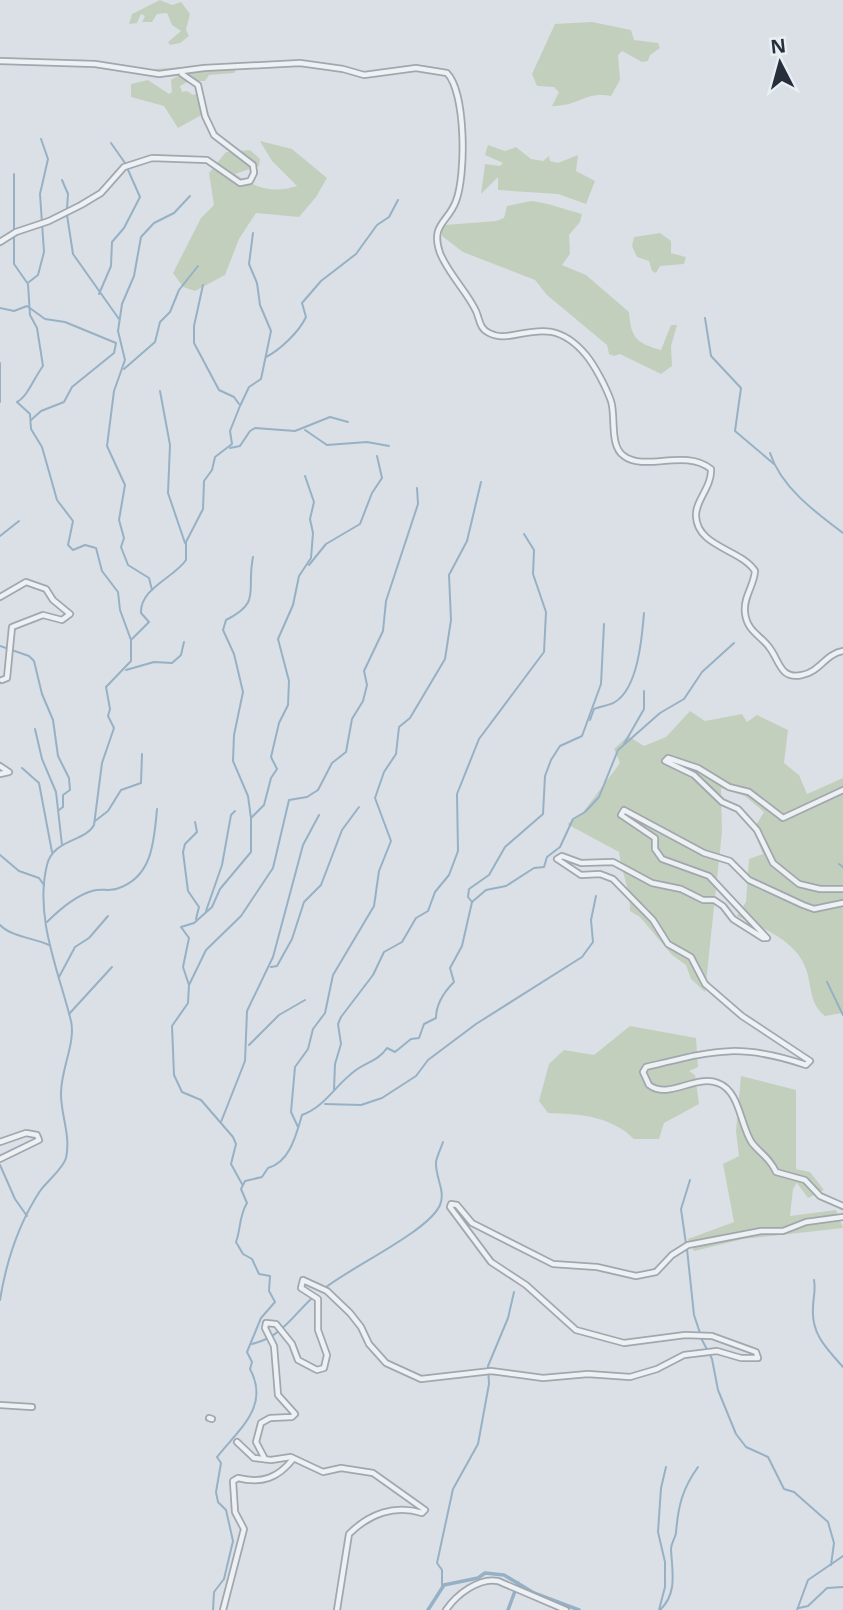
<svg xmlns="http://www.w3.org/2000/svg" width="843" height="1610" font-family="'Noto Sans',sans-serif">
	<rect width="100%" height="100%" fill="#dbe0e6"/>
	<g fill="#c3cfbd">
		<path d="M160,0L172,5L181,2L190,14L186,30L189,36L180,43L170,45L168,42L181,31L172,25L167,13L157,14L152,22H142L145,16L141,14L137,23L129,24L132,14Z"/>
		<path d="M592,22L631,30L634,40L658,43L660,48L650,55L648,61L642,62L622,51L618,55L620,80L611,96C585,91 580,106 552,106L559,92L554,87L537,86L532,74L555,24Z"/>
		<path d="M240,63L234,73L209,75L205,81H189L180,86L182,92L187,91L193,95L203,92L207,112L178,128L164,106L131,97V84L148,80L169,94L172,92L171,80L178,76L159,78L155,69Z"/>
		<path d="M260,141L292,149L327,178L316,197L299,217L256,213L239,239L225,275L195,291L183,287L173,273L201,218L214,205L209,173L226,152L250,150L260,159L259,166L235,174C256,188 272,194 297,186L272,161Z"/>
		<path d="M488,145L505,151L516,147L531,159L543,161L549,156L550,161L558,163L578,155L576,171L595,181L586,204L558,194L498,190V177L481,194L485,164L500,166L503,163L485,155Z"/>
		<path d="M531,201C550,203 563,209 582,214L580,222L569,235L570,254L562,265L586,275L629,312C631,338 636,343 661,350L671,325H677L671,346L672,366L661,374L620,354L614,356L609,354L607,345L547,295L535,280L463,252L442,236V228L445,225L496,221L504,218L507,206Z"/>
		<path d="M660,233L671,241V253L686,257L684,264L660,266L656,273L652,271L649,261L637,257L632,246L634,237Z"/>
		<path d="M690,711L705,721L742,714L747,722L757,715L788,730L784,763L799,775L807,794L843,778V1013L825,1016C810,1004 812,990 807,972C798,941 764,929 737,916L746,902L749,859L763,854L753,830L764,812L745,796L721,788L722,832L705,992L691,979L686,965L672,955L640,917L630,911C630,888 622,875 619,852L567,824L581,815L620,763L614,749L628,736L644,746L666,737Z"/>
		<path d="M630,1026L696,1038L698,1067L689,1071L695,1075L699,1104L664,1123L659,1139H634C611,1116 580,1114 548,1113L539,1101L549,1064L564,1050L594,1055Z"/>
		<path d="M741,1076L796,1090V1169L810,1172L824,1190L808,1198L797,1183L793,1189L790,1216L836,1210L843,1228L743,1239L694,1251L688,1239L734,1222L723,1164L739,1156L736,1131Z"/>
	</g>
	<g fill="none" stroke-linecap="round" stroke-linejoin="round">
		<g stroke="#96b1c6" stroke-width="2">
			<path d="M14,174V264L28,284L30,315L37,328L43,366C34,378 28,396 17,402L30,414L31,429L42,447L57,500L73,521L68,545L73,550L85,545L96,548L102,571L118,592L120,610L131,640"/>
			<path d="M62,180L68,194L67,209"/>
			<path d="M67,215L73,254L119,319"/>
			<path d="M29,282L38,275L44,252L40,194L48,159L41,139"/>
			<path d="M203,285L194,326V343L219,390L234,397L239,404"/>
			<path d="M99,294L111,266L112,242L124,228L140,197L125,163L111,143"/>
			<path d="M0,308L14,311L27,306L45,319L65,322L116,343L114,353L72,387L64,402L41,411L31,420"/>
			<path d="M705,318L711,356L741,388L735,431L774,464"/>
			<path d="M266,357C280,350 299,332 306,317L302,303L321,281L356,254L377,225L389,217L398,200"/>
			<path d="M0,363V402"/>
			<path d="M124,369L155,342L160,322L170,312L179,290L198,266"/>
			<path d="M160,391L170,445L168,493L185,543"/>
			<path d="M305,430L327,445L367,442L389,446"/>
			<path d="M230,448L240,446L250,431L255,428L295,431L330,417L348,422"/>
			<path d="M770,453C781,487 815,512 843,533"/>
			<path d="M0,536L19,521"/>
			<path d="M309,565L326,544L360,524L372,493L382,478L377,456"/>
			<path d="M152,590L149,578L128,565L121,547L124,538L119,520L125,485L107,446L114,391L125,360L118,331L122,304L134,276L141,237L154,223L174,213L190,196"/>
			<path d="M0,646L29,656L34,661L42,694L53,720L58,756L69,778L70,790L63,795V807L59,810"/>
			<path d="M126,670L154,662L172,663L181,655L184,642"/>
			<path d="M590,720L594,709C600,706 609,706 615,702C638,688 642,638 644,613"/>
			<path d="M35,729L42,759L56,792L62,845"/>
			<path d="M624,744L644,709V691"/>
			<path d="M22,768L39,783L52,852"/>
			<path d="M251,818L248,796L233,761L234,735L243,692L234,654L223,630L226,620C262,602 246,592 253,557"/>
			<path d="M95,821L108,811L121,790L141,783L142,754"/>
			<path d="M195,822L197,832L185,844L183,852L188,891L199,907L196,919"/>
			<path d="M0,855L19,871L39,878L44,885"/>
			<path d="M839,864L843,867"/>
			<path d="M472,902L468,897L469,889L489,875L505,847L543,814L545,776L551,760L560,746L582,736L601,684L604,624"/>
			<path d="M206,911L222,865L231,815L235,811"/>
			<path d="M47,922C59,910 75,896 92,891C101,888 111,892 119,888C153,876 154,840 157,809"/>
			<path d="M0,925C12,937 34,938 49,945"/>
			<path d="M271,967L277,966L292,939L304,902L321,885L342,830L359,807"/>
			<path d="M59,977L75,947L89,938L108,916"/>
			<path d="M827,982L843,1015"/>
			<path d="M189,985L206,950L241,916L273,868L289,800L307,797L318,790L332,763L346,752L352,719L363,701L367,685L364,671L383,631L386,601L418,504L417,488"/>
			<path d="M69,1014L112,967"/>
			<path d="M249,1045L279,1015L305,1000"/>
			<path d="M334,1090L335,1064L341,1044L338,1024L341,1017L373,975L384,952L402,942L416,918L428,911L435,892L449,875L458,851L457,794L479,739L544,652L546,612L533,574L534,550L524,534"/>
			<path d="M325,1104L361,1105L382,1098L416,1076L428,1060L476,1024L582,957L593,942L591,920L596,896"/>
			<path d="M221,1122L245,1061L247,1011L273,957L303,845L319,815"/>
			<path d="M298,1127L291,1112L295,1067L308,1049L313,1029L325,1013L333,975L374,906L379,871L391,841L375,798L384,772L396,754L399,727L410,718L445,659L451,620L449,575L467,541L481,482"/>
			<path d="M0,1165L15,1199L27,1216"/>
			<path d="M242,1184L231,1164L236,1144L233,1137L201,1100L182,1092L174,1075L172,1026L188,1003L189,985L183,967L189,938L181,927L194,923L212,907L220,889L251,852V818L264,805L271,778L277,769L271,757L279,723L288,705L289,681L278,639L293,605L299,576L311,558L313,533L310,519L314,502L305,476"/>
			<path d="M686,1244L681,1209L690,1180"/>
			<path d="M687,1249L694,1315L700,1333"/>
			<path d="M814,1280C816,1291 813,1297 813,1308C811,1334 827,1349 843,1367"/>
			<path d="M325,1288C351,1267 429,1231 440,1205C446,1191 435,1177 436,1162C437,1156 441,1148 443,1142"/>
			<path d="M0,1300C6,1263 19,1223 40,1191C47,1181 63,1169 66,1158C71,1136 61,1115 61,1095C60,1071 76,1043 71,1021C59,972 34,917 47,865C53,839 85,842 94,825L102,763L114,728L108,716L110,709L106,687L131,661V640L149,622L141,613C140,588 174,578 186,560V542L203,509L204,481L212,470L215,457L232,444L230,431L240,406L249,387L261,379L271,331L260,305L257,283L249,264L253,233"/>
			<path d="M701,1338L712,1359L718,1390L736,1434L746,1447L768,1457L784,1489L794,1492L828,1522L834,1543L831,1565"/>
			<path d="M252,1344C281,1337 291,1318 312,1298"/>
			<path d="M442,1587V1570L437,1563L453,1489L478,1444L489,1384L488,1366L508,1318L514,1292"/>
			<path d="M799,1608L808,1606L827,1588L843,1587"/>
			<path d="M213,1610L214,1592L224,1579L233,1541L226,1510L218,1502L216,1492L221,1463L217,1457C240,1428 270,1406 250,1369L252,1362L247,1352L261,1318L275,1302L269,1291L270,1276L259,1274L252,1259L243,1254L236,1242C241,1228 239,1216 247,1203L241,1189L245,1181L262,1177L268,1168C290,1162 296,1135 302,1115C326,1106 335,1085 356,1070C367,1062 379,1060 387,1048L395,1052L411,1039L419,1038L424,1024L436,1018C436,1003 444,992 454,982L450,968L462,946L472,902L486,890L506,886L534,868L544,867L547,857L560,847L573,819L585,812L599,797L618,750L660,713L684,699L702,672L734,643"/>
			<path d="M659,1610L665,1587V1562L658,1532L661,1488L666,1467"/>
			<path d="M660,1610C678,1593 672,1571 671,1549C671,1543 675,1539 676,1533C678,1507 682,1489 698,1467"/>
			<path d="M797,1610L808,1580L843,1556"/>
		</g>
		<g stroke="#96b1c6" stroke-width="3.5">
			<path d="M428,1610L444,1585L478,1578L485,1573L504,1575L534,1593L579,1610"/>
			<path d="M508,1610L518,1583"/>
		</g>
		<g stroke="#a1a7af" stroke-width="8">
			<g id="minor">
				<path d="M0,61L95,64L159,74L204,68L300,63L343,69L364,75L416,68L447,73C466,93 466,175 456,201C448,223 430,224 440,253C449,275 466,290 476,311C480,320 479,328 489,333C515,347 547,308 586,355C595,366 606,387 611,401C616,416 609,446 624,456C645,472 685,448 711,469C712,487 695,501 696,516C697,547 741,549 755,571C754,586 743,597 745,613C747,631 760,635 769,647C780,661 780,680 802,675C820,672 825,654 843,651"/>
				<path d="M0,242L16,232L49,221L81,205L101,193L124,167L152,158L207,160L240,183L250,181L254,173L253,165L214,135L205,116L198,85L182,74"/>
				<path d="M0,597L26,582L46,589L53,600L70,614L62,620L43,615L12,627L7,678L2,680"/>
				<path d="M0,766L9,772L0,774"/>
				<path d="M843,790L783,818L749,792L729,787L698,768L668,758L665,761L694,775L722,802L738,809L757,830L773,863L799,884L820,889H843"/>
				<path d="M843,903L814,909L803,905L749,880L730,861L704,853L624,810L621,815L655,838V849L662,859L709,876L767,938H763L733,919L723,906L714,900H703L681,889L652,883L613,862L581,863L562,856L557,859L581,875L600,874L613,879L653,920L668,944L691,957L705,984L742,1016L810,1061L806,1065C738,1042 713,1051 646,1067L643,1072L649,1085C669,1100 695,1074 718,1083C740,1091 740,1125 752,1143C761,1154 770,1158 776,1172L805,1180L820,1196L843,1206"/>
				<path d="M0,1142L26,1133L37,1135L39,1140L0,1159"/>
				<path d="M0,1405L32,1407"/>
				<path d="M209,1418L212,1419"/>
				<path d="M237,1442L254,1458L271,1460L291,1457L323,1472L341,1468L373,1473L425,1510L422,1513C395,1504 369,1514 349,1534L337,1610"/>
				<path d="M265,1459L256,1442L261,1423L270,1418L292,1417L295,1414L278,1395L274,1346L265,1328L266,1323L276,1324L292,1344L298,1360L317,1370L324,1368L327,1355L318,1330V1299L301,1288L303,1280L327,1291L350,1313L361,1327L369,1344L386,1363L421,1379L491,1371L543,1378L588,1374L630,1377L657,1369L684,1355L717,1351L741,1358H758L756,1352L712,1336L685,1335L624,1343L576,1330L526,1285L491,1262L450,1207L451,1204L457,1205L472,1223L553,1264L597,1267L636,1276L656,1272L672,1255L688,1245L761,1231H783L806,1222L843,1217"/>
				<path d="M223,1610L244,1529L235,1512L233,1481L238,1478C262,1484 278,1478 293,1459"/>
				<path d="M446,1610C456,1595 479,1577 498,1581L566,1610"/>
			</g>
		</g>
		<use href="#minor" stroke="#eef1f4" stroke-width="4.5"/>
	</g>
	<g transform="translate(780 63) rotate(354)" stroke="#eaeff4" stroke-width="5" paint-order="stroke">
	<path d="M0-5L12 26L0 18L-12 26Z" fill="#262f3b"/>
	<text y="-10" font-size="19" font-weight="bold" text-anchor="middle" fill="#262f3b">N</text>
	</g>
</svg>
